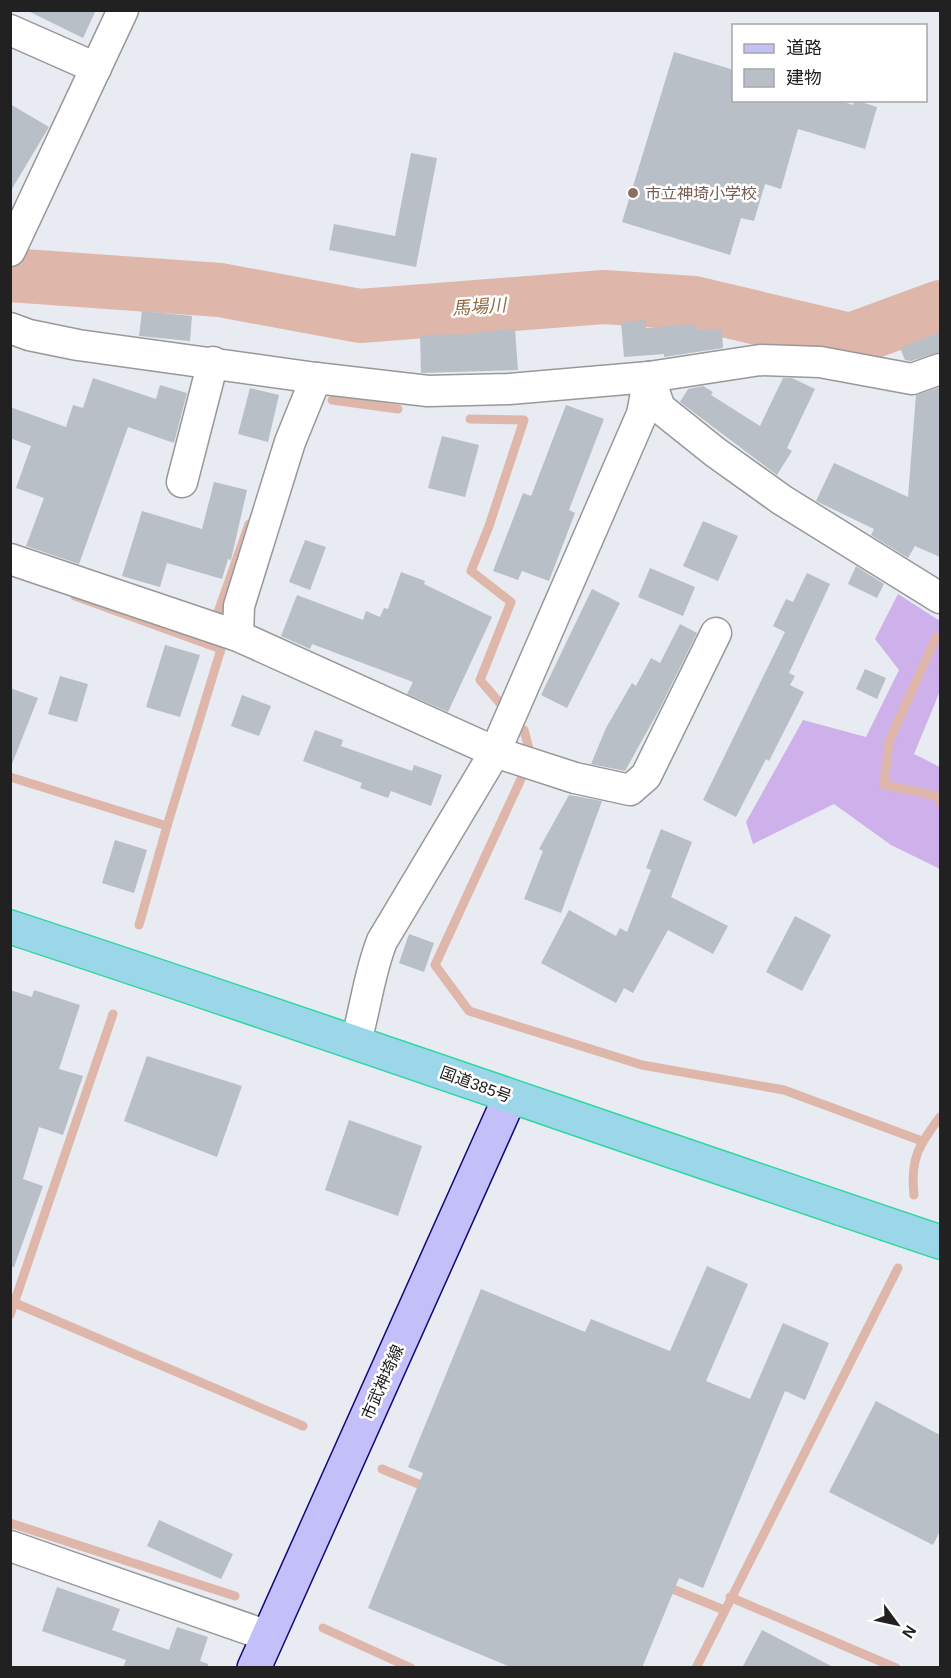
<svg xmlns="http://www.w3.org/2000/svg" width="951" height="1678" font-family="Helvetica,'Noto Sans JP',sans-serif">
	<rect width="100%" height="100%" fill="#e8ebf1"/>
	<path fill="#ceb0ea" d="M898,594L940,621V691L914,754L940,767V869L891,845L834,804L753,844L746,822L803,720L866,737L899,670L875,639Z"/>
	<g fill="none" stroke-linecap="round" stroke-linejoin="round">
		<g stroke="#deb7aa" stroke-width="9">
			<path d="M332,400L398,409"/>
			<path d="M470,419L524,420L489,526L471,571L511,602L480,680L499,702"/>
			<path d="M217,615L249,524"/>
			<path d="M936,637L889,741L884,785L938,796L940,802"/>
			<path d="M524,730L530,753"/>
			<path d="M10,777L167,826L221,649L75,596"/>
			<path d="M521,779L435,965L469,1011L642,1065L784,1090L922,1141"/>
			<path d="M139,925L167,826"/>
			<path d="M914,1195C910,1158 919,1145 940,1117"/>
			<path d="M15,1303L303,1426"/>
			<path d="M10,1315L113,1014"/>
			<path d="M382,1469L428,1488"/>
			<path d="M10,1523L235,1596"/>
			<path d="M663,1585L724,1610"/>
			<path d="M730,1597L896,1668"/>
			<path d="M323,1628L411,1668"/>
			<path d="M696,1668L898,1268"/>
		</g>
		<path stroke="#deb7aa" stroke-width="54" d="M10,275L220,290L360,316L604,297L694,303L850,340L940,307"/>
	</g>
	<g fill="#b8bfc6">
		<path d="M26,10H96L83,38Z"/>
		<path d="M674,52L734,70V100H838L853,105L855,100L877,107L865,149L798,129L781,189L765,184L754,221L741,218L730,255L622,222Z"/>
		<path d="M10,104L49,127L10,192Z"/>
		<path d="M411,153L437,158L416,267L329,250L334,224L395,236Z"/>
		<path d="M142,311L192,316L190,341L139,336Z"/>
		<path d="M646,320V328L694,324L695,330L722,329L723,348L664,357V354L624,357L621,322Z"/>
		<path d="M515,329L518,370L421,373L420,335L478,334V332Z"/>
		<path d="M940,332V352L911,361L905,360L900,348Z"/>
		<path d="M93,378L156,399L160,385L187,393L174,443L128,427L79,564L26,546L44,498L16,488L31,446L10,438V407L66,427L73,405L83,408Z"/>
		<path d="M783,378H792L815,389L787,448L792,451L777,475L680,402L688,389L703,386L713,392L711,395L760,426Z"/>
		<path d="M940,387V557L915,546L908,558L871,535L874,529L816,501L834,463L908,497L916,395Z"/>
		<path d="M250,388L279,395L268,442L238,434Z"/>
		<path d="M566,405L604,419L569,510L575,513L549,581L522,571L518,580L493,571L523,493L531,496Z"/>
		<path d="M442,436L479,445L465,497L428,488Z"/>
		<path d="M214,482L247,490L231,560L228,559L222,579L167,563L160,587L122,576L142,511L202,529Z"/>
		<path d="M703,521L738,536L718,581L683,566Z"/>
		<path d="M305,540L326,547L310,590L289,582Z"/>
		<path d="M856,566L884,584L877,598L848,584Z"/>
		<path d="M650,568L695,587L683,616L638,597Z"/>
		<path d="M401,572L425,581L424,584L492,617L448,712L407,694L413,682L312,644L310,649L281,636L297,595L363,620L366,611L380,617L384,608L388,609Z"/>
		<path d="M807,573L830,584L789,673L795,676L790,685L804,692L769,761L766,759L736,817L703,800L785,632L773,626L786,599L793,602Z"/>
		<path d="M592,589L620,603L567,708L541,695Z"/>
		<path d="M680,624L697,633L659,710L625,771L591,764L606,728L632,683L636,686L651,658L660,663Z"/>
		<path d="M165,645L200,655L180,717L146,707Z"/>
		<path d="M865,669L886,678L877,699L856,689Z"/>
		<path d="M60,676L88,684L77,722L48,714Z"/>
		<path d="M10,688L38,698L12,764L10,763Z"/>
		<path d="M242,695L271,706L259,736L231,726Z"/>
		<path d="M315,730L343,740L341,746L412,771L414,765L442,775L431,806L391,791L388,798L360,788L362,783L303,761Z"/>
		<path d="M569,795L602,801L561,913L524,899L543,851L539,849Z"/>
		<path d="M661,829L692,842L671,897L728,926L713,954L668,930L633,993L624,988L616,1003L541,963L569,910L616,936L620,928L627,932L651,870L646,868Z"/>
		<path d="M115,840L147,850L134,893L102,883Z"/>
		<path d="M795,916L831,935L802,991L766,972Z"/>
		<path d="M409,934L434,943L424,972L399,963Z"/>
		<path d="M10,990L32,997L34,990L80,1005L59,1069L83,1076L63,1135L39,1127L23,1179L43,1186L14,1267H10Z"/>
		<path d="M147,1056L242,1086L217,1157L124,1121Z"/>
		<path d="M349,1120L422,1146L398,1216L325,1190Z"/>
		<path d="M707,1266L748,1284L706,1381L750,1399L783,1323L829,1343L805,1400L785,1391L703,1588L679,1578L642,1668H513L368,1608L423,1473L408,1467L481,1289L585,1332L591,1319L670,1351Z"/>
		<path d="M876,1401L940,1435V1531L933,1545L829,1492Z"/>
		<path d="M159,1520L233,1554L221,1579L147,1546Z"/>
		<path d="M57,1587L120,1609L112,1630L169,1650L177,1627L208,1637L200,1661L208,1664V1668H123L126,1660L42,1631Z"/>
		<path d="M762,1630L835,1668H742Z"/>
	</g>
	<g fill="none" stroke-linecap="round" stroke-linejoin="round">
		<g stroke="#989898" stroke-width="33">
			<g id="minor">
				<path d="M10,30L96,68"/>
				<path d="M10,251L123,10"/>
				<path d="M10,328L29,335L78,345L316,378L428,391L509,389L649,377L760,360L820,362L912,379L940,369"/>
				<path d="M649,377L660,408L715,452L782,500L940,598"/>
				<path d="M182,482L213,362"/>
				<path d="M10,559L238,636L495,752L575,778L630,790L646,776L716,633"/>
				<path d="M238,636L239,606L290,442L316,378"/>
				<path d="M356,1041C366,1006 369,974 382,941L495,752L642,414L649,377"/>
				<path d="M10,1546L268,1636"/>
			</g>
		</g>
		<g stroke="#150779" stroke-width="36">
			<path id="secondary" d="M254,1668L510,1097"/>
		</g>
		<g stroke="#2dd8a0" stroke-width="36">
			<path id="trunk" d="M10,927C321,1029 630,1138 940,1242"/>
		</g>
		<use href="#minor" stroke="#fff" stroke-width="30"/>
		<use href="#secondary" stroke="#c3bff9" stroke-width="33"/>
		<use href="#trunk" stroke="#9cd7e9" stroke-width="33"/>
	</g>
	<circle fill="#8d6e63" stroke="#fff" stroke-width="2" cx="633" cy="193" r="6"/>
	<g text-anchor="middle" stroke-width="5" stroke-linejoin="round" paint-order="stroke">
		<g font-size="16" fill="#785e54" stroke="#fff" text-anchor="start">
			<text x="645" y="199">市立神埼小学校</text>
		</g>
		<g font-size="16" fill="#212121" stroke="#fff">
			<text transform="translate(476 1084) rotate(20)" y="6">国道385号</text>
			<text transform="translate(382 1382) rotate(-66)" y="6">市武神埼線</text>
		</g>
		<g font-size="18" font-style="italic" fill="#916b42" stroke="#fff">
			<text transform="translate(479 307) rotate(-4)" y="6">馬場川</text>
		</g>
	</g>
	<rect width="951" height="1678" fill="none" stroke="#212121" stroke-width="24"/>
	<rect x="732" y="24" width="195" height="78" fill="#ffffff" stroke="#a6a6a6" stroke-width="1.5"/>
	<rect x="744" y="44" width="30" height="9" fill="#c3bff9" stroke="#a6a6a6" stroke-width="1.5"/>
	<text x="786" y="54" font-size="18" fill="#212121">道路</text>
	<rect x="744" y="69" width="30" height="18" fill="#b8bfc6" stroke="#a6a6a6" stroke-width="1.5"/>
	<text x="786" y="84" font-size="18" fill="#212121">建物</text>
	<g transform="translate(897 1624) rotate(123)" stroke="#ffffff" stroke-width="4.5" paint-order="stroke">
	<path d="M0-4.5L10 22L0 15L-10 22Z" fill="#212121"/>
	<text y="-9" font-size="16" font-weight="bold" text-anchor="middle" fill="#212121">N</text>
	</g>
</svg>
